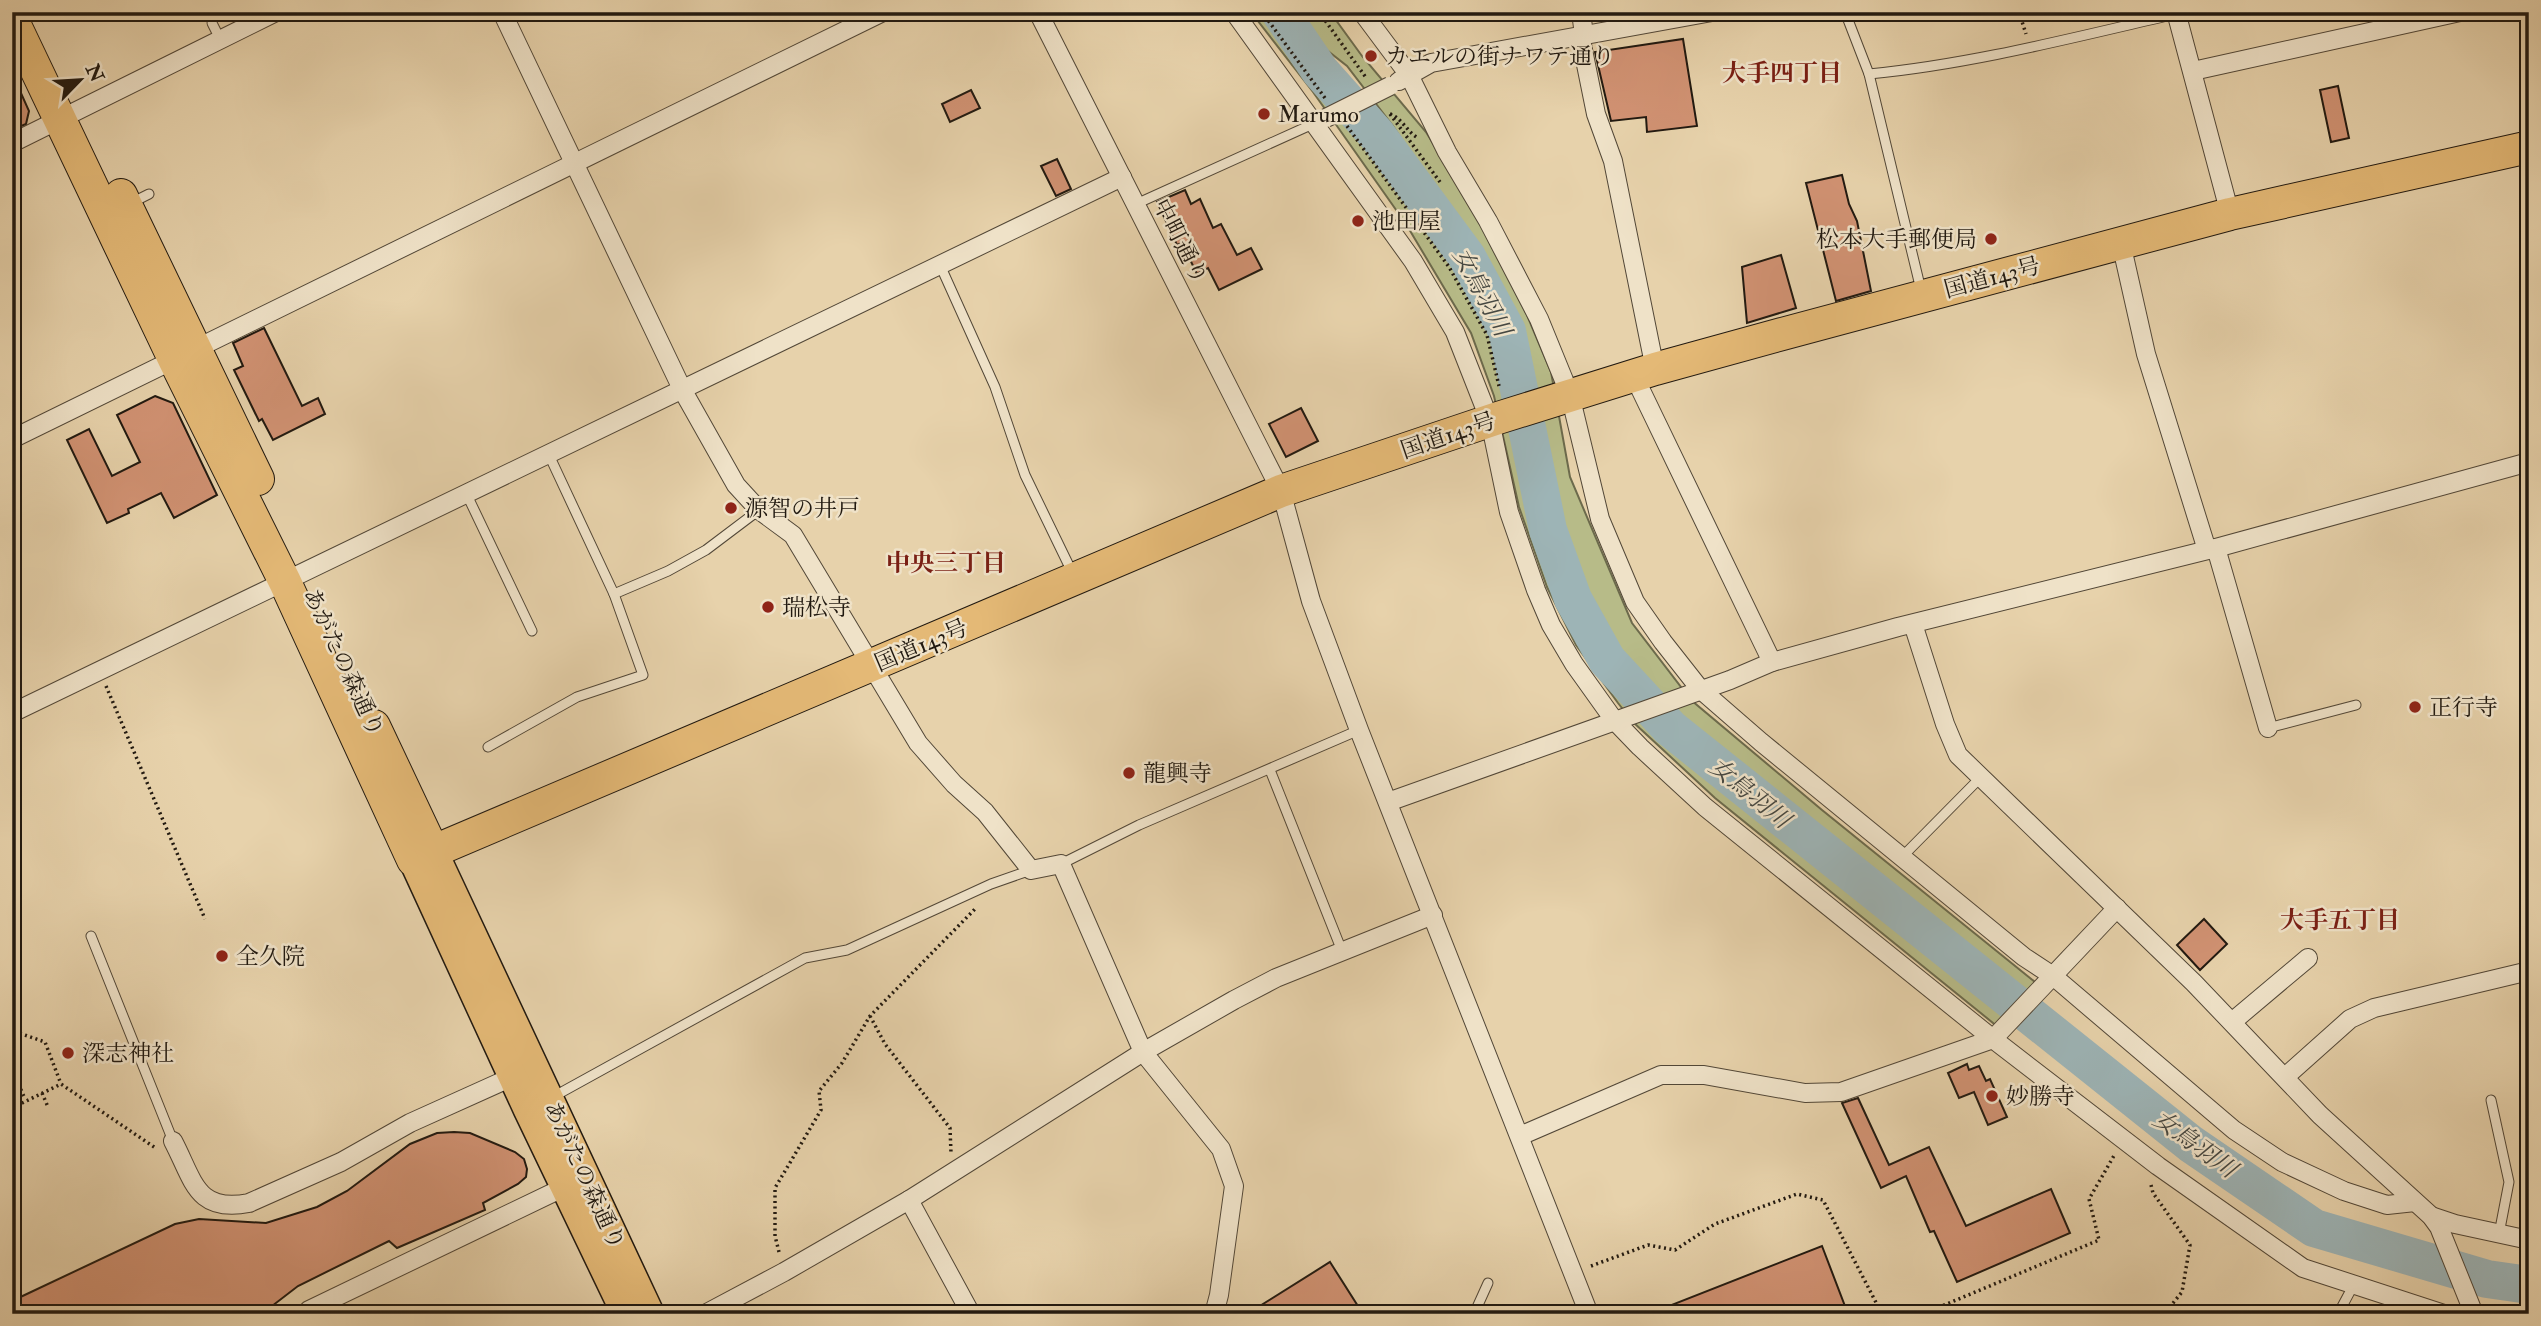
<svg xmlns="http://www.w3.org/2000/svg" width="2541" height="1326" font-family="'IM FELL Double Pica','Noto Serif JP',serif">
	<rect width="100%" height="100%" fill="#e7d2ab"/>
	<filter id="stains"><feTurbulence type="fractalNoise" baseFrequency=".00286" numOctaves="4"/><feColorMatrix values="0 0 0 0 .2 0 0 0 0 .09 0 0 0 0 .02 0 0 0 .5 -.17"/></filter>
	<radialGradient id="worn" r=".72"><stop offset=".6" stop-color="#630" stop-opacity="0"/><stop offset="1" stop-color="#630" stop-opacity=".3"/></radialGradient>
	<g fill="#b7bb88" stroke="#6c6a4c" stroke-width="2">
		<path d="M1251,12H1273L1323,83L1372,137L1461,260L1499,333L1506,392L1517,423L1541,530L1567,600L1603,664L1630,695L1704,762L2012,1011L1998,1027L1715,798L1633,722L1618,703L1576,645L1547,587L1519,507L1494,396L1471,333L1406,224L1313,92Z"/>
		<path d="M1291,12H1330L1362,56L1426,132L1475,212L1518,294L1551,372L1570,477L1632,623L1691,700L1822,810L2035,982L2021,1004L1648,700L1603,642L1574,588L1555,529L1540,440L1538,397L1506,298L1393,126L1347,66L1314,40Z"/>
	</g>
	<g fill="none" stroke-linecap="round" stroke-linejoin="round">
		<path stroke="#9db4b6" stroke-width="38" d="M1280,12L1320,71L1377,135L1467,257L1507,331L1548,530L1573,599L1607,660L1670,728L2191,1144L2314,1228L2487,1279L2529,1285"/>
	</g>
	<g fill="#d19273" stroke="#211910" stroke-width="2">
		<path d="M1683,39L1697,126L1647,132L1646,117L1611,121L1595,52Z"/>
		<path d="M12,73L29,111L26,124L12,130Z"/>
		<path d="M2338,86L2349,138L2331,142L2320,90Z"/>
		<path d="M971,90L980,108L950,122L942,104Z"/>
		<path d="M1057,159L1071,189L1056,196L1041,166Z"/>
		<path d="M1842,175L1849,204L1857,221L1871,291L1836,301L1806,183Z"/>
		<path d="M1185,190L1191,204L1200,199L1213,228L1221,224L1237,255L1251,248L1262,269L1219,290L1208,268L1197,274L1182,243L1177,245L1157,202Z"/>
		<path d="M1781,255L1796,308L1747,323L1742,267Z"/>
		<path d="M264,328L302,406L318,398L325,414L273,440L262,419L259,421L234,370L243,366L233,343Z"/>
		<path d="M155,396L173,403L217,495L174,518L161,493L128,509L129,513L107,523L67,440L89,429L112,476L140,462L117,415Z"/>
		<path d="M1301,408L1318,441L1286,457L1269,424Z"/>
		<path d="M2204,919L2227,944L2200,970L2177,945Z"/>
		<path d="M1967,1064L1969,1070L1979,1066L1986,1081L1990,1079L2007,1117L1988,1125L1974,1092L1959,1098L1948,1073Z"/>
		<path d="M1858,1098L1889,1165L1929,1147L1966,1226L2051,1189L2070,1233L1957,1282L1934,1231L1930,1232L1906,1176L1881,1188L1842,1103Z"/>
		<path d="M454,1132L470,1133L515,1152L524,1159L527,1169L526,1177L518,1184L483,1203L485,1210L397,1248L389,1241L298,1286L272,1306L275,1314H12V1301L175,1224L199,1219L266,1223L317,1207L347,1191L410,1144L437,1133Z"/>
		<path d="M1822,1246L1848,1314H1652L1651,1313Z"/>
		<path d="M1330,1262L1363,1314H1247Z"/>
	</g>
	<g fill="none" stroke-linecap="round" stroke-linejoin="round">
		<g stroke="#524737" stroke-width="11">
			<g id="lane">
				<path d="M1845,12L1869,74L1921,290"/>
				<path d="M212,23L220,39"/>
				<path d="M1869,74C1973,64 2075,37 2176,14"/>
				<path d="M131,203L149,194"/>
				<path d="M1136,204L1313,124"/>
				<path d="M940,265L995,387L1025,475L1073,574"/>
				<path d="M467,495L532,631"/>
				<path d="M614,594L668,571L706,550L759,510"/>
				<path d="M2268,728L2356,705"/>
				<path d="M488,747L577,697L643,675L614,594L549,455"/>
				<path d="M1270,770L1342,951"/>
				<path d="M1901,858L1981,777"/>
				<path d="M1061,864L1139,825L1359,730"/>
				<path d="M91,936L173,1141"/>
				<path d="M551,1098L805,958L847,950L991,884L1031,870"/>
				<path d="M2491,1100L2509,1182L2499,1234"/>
				<path d="M1474,1314L1488,1283"/>
				<path d="M2338,1314L2353,1286"/>
			</g>
		</g>
		<g stroke="#524737" stroke-width="20">
			<g id="street">
				<path d="M502,12L683,391L736,485L759,510L793,535L918,743L954,784L985,812L1031,870L1061,864L1143,1052L1221,1149L1234,1186L1219,1295L1214,1314"/>
				<path d="M1038,12L1281,491L1311,601L1359,730L1589,1314"/>
				<path d="M1234,12L1413,261L1455,332L1490,421L1509,512L1536,590L1551,625L1574,664L1614,720L1640,747L1705,807L1993,1039L2158,1166L2303,1268L2444,1314"/>
				<path d="M1362,12L1409,75L1447,152L1488,221L1539,319L1570,395L1600,519L1635,602L1663,642L1700,689L1761,742L2024,957L2053,976L2234,1130L2282,1162L2344,1191L2387,1205L2415,1202"/>
				<path d="M1581,12L1584,35"/>
				<path d="M2176,12L2230,214"/>
				<path d="M1580,35L1596,114L1613,161L1655,369"/>
				<path d="M2193,71L2460,12"/>
				<path d="M1399,81L1431,63L1712,12"/>
				<path d="M12,143L276,12"/>
				<path d="M2121,243L2146,354L2207,550"/>
				<path d="M1634,376L1772,662"/>
				<path d="M12,439L883,12"/>
				<path d="M2216,548L2268,728"/>
				<path d="M1913,624L1945,724L1958,755L2194,983L2320,1115L2431,1216L2439,1227L2474,1314"/>
				<path d="M12,713L1122,177"/>
				<path d="M1388,802L1730,680L1772,662L1898,627L2216,548L2529,462"/>
				<path d="M2232,1022L2308,958"/>
				<path d="M2285,1077L2350,1019L2374,1008L2529,971"/>
				<path d="M1520,1136L1661,1075H1704L1805,1093L1841,1092L1993,1039L2117,908"/>
				<path d="M173,1141C194,1181 196,1213 249,1203L341,1162L410,1123L521,1073"/>
				<path d="M909,1200L971,1314"/>
				<path d="M2431,1216L2455,1224L2529,1240"/>
				<path d="M305,1314L309,1310L573,1183"/>
				<path d="M705,1314L784,1272L909,1200L1143,1052L1234,1000L1276,978L1433,915"/>
			</g>
		</g>
		<g stroke="#211910" stroke-width="31">
			<g id="primary">
				<path d="M433,851L650,1314"/>
				<path d="M413,860L528,1110L626,1314"/>
			</g>
		</g>
		<g stroke="#211910" stroke-width="34">
			<g id="highway">
				<path d="M12,19L175,361L285,582L413,860L1281,491L1498,418L1655,369L1782,334L2230,214L2529,147"/>
				<path d="M121,195L258,479"/>
				<path d="M374,726L433,851"/>
			</g>
		</g>
		<g stroke="#211910" stroke-width="3.5" stroke-dasharray="2 3.5" stroke-linecap="butt">
			<path d="M1262,12L1325,98"/>
			<path d="M1319,12L1367,79"/>
			<path d="M2019,12L2026,34"/>
			<path d="M1390,114L1440,182"/>
			<path d="M1390,114C1402,118 1407,132 1418,138"/>
			<path d="M1347,126L1449,267L1487,335L1499,386"/>
			<path d="M106,686L205,919"/>
			<path d="M870,1016L885,1044L950,1128L951,1153"/>
			<path d="M12,1019L19,1033L45,1042L61,1084"/>
			<path d="M12,1043L19,1033"/>
			<path d="M12,1069L25,1099"/>
			<path d="M42,1093L48,1107"/>
			<path d="M12,1108L61,1084L157,1149"/>
			<path d="M2151,1185L2153,1193L2190,1245L2182,1292L2164,1314"/>
			<path d="M779,1252L775,1236V1188L821,1110L819,1091L842,1063L870,1016L975,909"/>
			<path d="M1591,1266L1648,1245L1675,1250L1715,1224L1797,1194L1823,1200L1882,1314"/>
			<path d="M1923,1314L2099,1240L2089,1199L2115,1154"/>
		</g>
		<use href="#lane" stroke="#efe2c8" stroke-width="9"/>
		<use href="#street" stroke="#efe2c8" stroke-width="18"/>
		<use href="#primary" stroke="#e4b976" stroke-width="28"/>
		<use href="#highway" stroke="#e4b976" stroke-width="32"/>
		<g stroke="#524737" stroke-width="20" stroke-linecap="butt">
			<path id="street-bridge" d="M1326,118L1390,86"/>
		</g>
		<use href="#street-bridge" stroke="#efe2c8" stroke-width="18"/>
	</g>
	<g fill="#8f2418" stroke="#efe2c8" stroke-width="2.5">
		<circle cx="1371" cy="56" r="7"/>
		<circle cx="1264" cy="114" r="7"/>
		<circle cx="1358" cy="221" r="7"/>
		<circle cx="1991" cy="239" r="7"/>
		<circle cx="731" cy="508" r="7"/>
		<circle cx="768" cy="607" r="7"/>
		<circle cx="2415" cy="707" r="7"/>
		<circle cx="1129" cy="773" r="7"/>
		<circle cx="222" cy="956" r="7"/>
		<circle cx="68" cy="1053" r="7"/>
		<circle cx="1992" cy="1096" r="7"/>
	</g>
	<g text-anchor="middle" stroke-width="5" stroke-linejoin="round" paint-order="stroke">
		<g font-size="23" fill="#211910" stroke="#efe2c8" text-anchor="start">
			<text x="1385" y="64">カエルの街ナワテ通り</text>
			<text x="1278" y="122">Marumo</text>
			<text x="1372" y="229">池田屋</text>
			<text x="1977" y="247" text-anchor="end">松本大手郵便局</text>
			<text x="745" y="516">源智の井戸</text>
			<text x="782" y="615">瑞松寺</text>
			<text x="2429" y="715">正行寺</text>
			<text x="1143" y="781">龍興寺</text>
			<text x="236" y="964">全久院</text>
			<text x="82" y="1061">深志神社</text>
			<text x="2006" y="1104">妙勝寺</text>
		</g>
		<g font-size="23" fill="#211910" stroke="#efe2c8">
			<text transform="translate(1181 241) rotate(63)" y="8">中町通り</text>
			<text transform="translate(1992 277) rotate(-15)" y="8">国道143号</text>
			<text transform="translate(1448 435) rotate(-19)" y="8">国道143号</text>
			<text transform="translate(921 645) rotate(-23)" y="8">国道143号</text>
			<text transform="translate(344 662) rotate(65)" y="8">あがたの森通り</text>
			<text transform="translate(585 1175) rotate(65)" y="8">あがたの森通り</text>
		</g>
		<g font-size="24" font-weight="bold" fill="#7a1f14" stroke="#efe2c8">
			<text x="1782" y="81">大手四丁目</text>
			<text x="946" y="571">中央三丁目</text>
			<text x="2340" y="928">大手五丁目</text>
		</g>
		<g font-size="24" font-style="italic" fill="#464842" stroke="#efe2c8">
			<text transform="translate(1482 292) rotate(62)" y="8">女鳥羽川</text>
			<text transform="translate(1750 793) rotate(39)" y="8">女鳥羽川</text>
			<text transform="translate(2195 1144) rotate(36)" y="8">女鳥羽川</text>
		</g>
	</g>
	<rect width="2541" height="1326" fill="none" stroke="#e7d2ab" stroke-width="42"/>
	<rect x="14" y="14" width="2513" height="1298" fill="none" stroke="#211910" stroke-width="3.5"/>
	<rect x="21" y="21" width="2499" height="1284" fill="none" stroke="#211910" stroke-width="2"/>
	<g transform="translate(80 80) rotate(65)" stroke="#efe2c8" stroke-width="5" paint-order="stroke">
	<path d="M0-5L12 26L0 18L-12 26Z" fill="#211910"/>
	<text y="-10" font-size="19" font-weight="bold" text-anchor="middle" fill="#211910">N</text>
	</g>
	<rect width="100%" height="100%" filter="url(#stains)"/>
	<rect width="100%" height="100%" fill="url(#worn)"/>
</svg>
